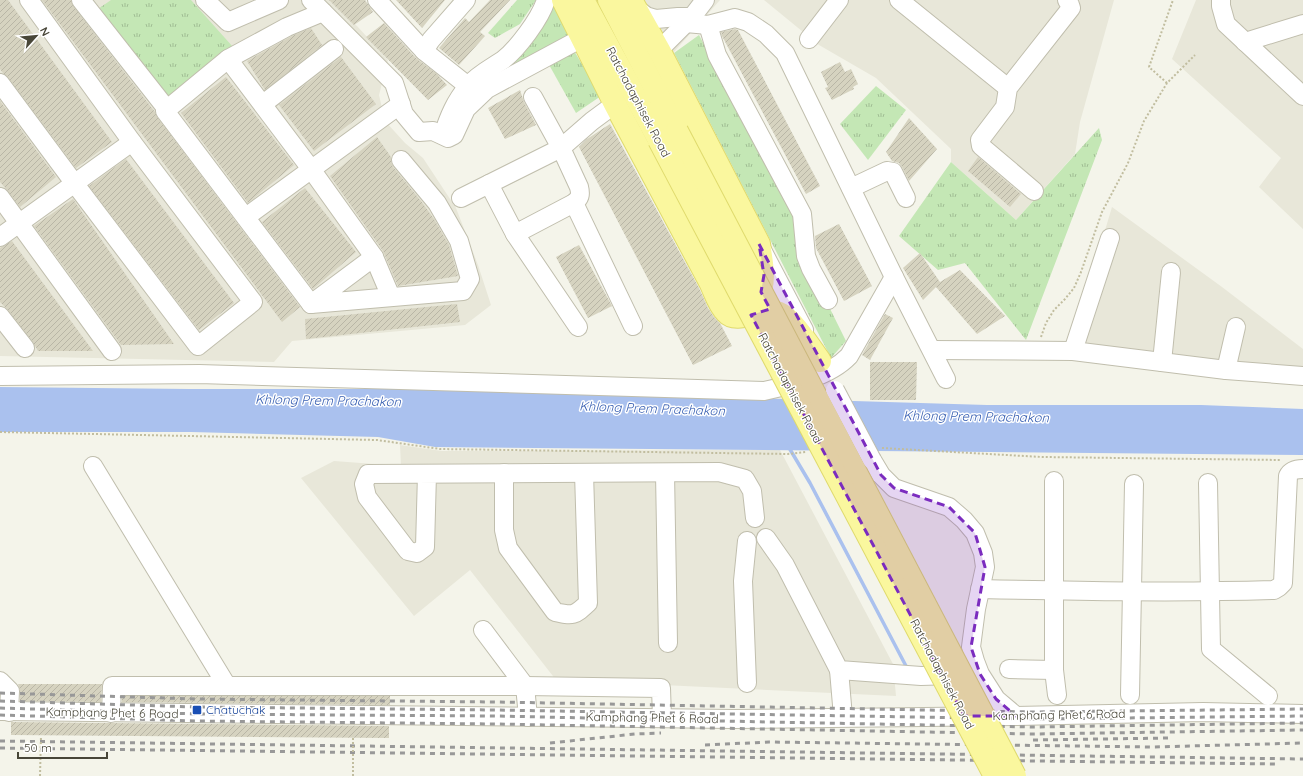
<svg xmlns="http://www.w3.org/2000/svg" width="1303" height="776" font-family="Quicksand,sans-serif">
	<defs>
		<pattern id="grass-tufts" width="24" height="20" patternUnits="userSpaceOnUse"><rect width="24" height="20" fill="#c4e7b5"/><path d="M3 7l-1-3M5 7V3M7 7l1-3M15 17l-1-3M17 17v-4M19 17l1-3" fill="none" stroke="#a1bd94"/></pattern>
		<pattern id="building-hatch" width="6" height="6" patternUnits="userSpaceOnUse"><rect width="6" height="6" fill="#d6d3c0"/><path d="M-1 1l2-2M0 6l6-6M5 7l2-2" fill="none" stroke="#b9b6a6"/></pattern>
	</defs>
	<rect width="100%" height="100%" fill="#f4f4ea"/>
	<g fill="#e8e7d9">
		<path d="M0,0H329L357,26L388,60L379,95L385,121L405,143L423,158L456,208L478,265L491,305L465,325L292,341L274,362L0,356Z"/>
		<path d="M644,0H720L673,53Z"/>
		<path d="M764,0H1114L1080,122L1075,154L1016,220L951,162V149L876,78L819,45Z"/>
		<path d="M1196,0H1303V229L1259,187L1281,158L1172,59Z"/>
		<path d="M1112,207L1222,287L1303,349V381L1071,344Z"/>
		<path d="M400,445L442,451L780,450L893,664L896,696L556,680L470,570L414,616L301,478L334,461L401,466Z"/>
	</g>
	<g fill="url(#grass-tufts)">
		<path d="M111,0H191L233,47L169,97L98,9Z"/>
		<path d="M517,0H536L520,24L495,38L488,33Z"/>
		<path d="M553,0L573,38L477,85Z"/>
		<path d="M699,35L794,214L796,240L846,341L831,358L674,53Z"/>
		<path d="M573,49L601,96L576,113L548,63Z"/>
		<path d="M876,86L906,110L868,160L840,124Z"/>
		<path d="M1099,128L1102,140L1026,340L965,263L938,270L899,236L951,162L1016,220Z"/>
	</g>
	<path fill="#aac1ee" d="M0,387L189,389H445L987,405H1201L1303,409V455L435,447L378,437L191,432H0Z"/>
	<g fill="none" stroke-linecap="round" stroke-linejoin="round">
		<path stroke="#aac1ee" stroke-width="3.5" d="M788,446L810,483L906,666"/>
	</g>
	<g fill="url(#building-hatch)">
		<path d="M0,0H8L112,142L76,168L8,77L3,73L0,69Z"/>
		<path d="M42,0H71L73,6L131,81L155,112L157,117L300,307L282,322Z"/>
		<path d="M329,0H365L373,12L354,25Z"/>
		<path d="M396,0H445L422,28Z"/>
		<path d="M490,0H510L480,32L485,36L459,65L439,48L465,18L469,22Z"/>
		<path d="M384,23L416,58L437,74L447,85L428,100L366,37Z"/>
		<path d="M311,28L322,45L265,90L247,61L292,36Z"/>
		<path d="M735,29L738,30L820,186L806,194L722,36L721,32Z"/>
		<path d="M341,57L376,104L314,151L279,105Z"/>
		<path d="M840,62L845,72L851,69L858,84L853,87L854,89L832,100L825,88L828,87L821,72Z"/>
		<path d="M226,77L294,165L248,203L181,113Z"/>
		<path d="M520,90L524,102L536,125L505,139L488,108Z"/>
		<path d="M0,101L56,177L20,207L8,191L0,182Z"/>
		<path d="M909,118L937,149L909,181L902,167L899,163L892,161L886,152Z"/>
		<path d="M610,124L699,288L708,308L714,317L720,323L732,346L693,365L579,147L587,139Z"/>
		<path d="M377,137L391,157V162L393,167L421,201L434,219L449,245L458,276L398,286L383,251L330,176Z"/>
		<path d="M978,157L1021,194L1010,207L968,171Z"/>
		<path d="M126,159L234,303L199,330L89,186Z"/>
		<path d="M305,188L356,252L313,289L262,222Z"/>
		<path d="M73,199L174,344L121,345L34,226Z"/>
		<path d="M839,224L872,286L844,301L816,248L815,236Z"/>
		<path d="M12,241L93,351H38L33,342L8,310L0,302V248Z"/>
		<path d="M579,245L612,306L588,318L556,257Z"/>
		<path d="M920,253L940,282L960,270L1005,316L977,334L936,287L923,300L903,268Z"/>
		<path d="M457,304L460,322L306,339L305,319Z"/>
		<path d="M885,314L893,318L870,360L862,355Z"/>
		<path d="M870,362H917L916,400H870Z"/>
		<path d="M18,684H102L101,702L20,701V691Z"/>
		<path d="M122,696H390V705L122,702Z"/>
		<path d="M11,722L389,726V738L11,735Z"/>
	</g>
	<g fill="none" stroke-linecap="round" stroke-linejoin="round">
		<g stroke="#c0bead" stroke-width="20">
			<g id="minor">
				<path d="M81,0L166,108"/>
				<path d="M205,0L228,22L279,0"/>
				<path d="M311,0L394,83L404,114L419,132L433,131L448,138L454,135L466,109L487,89L582,38"/>
				<path d="M377,0L424,51L468,86"/>
				<path d="M899,0L1008,88"/>
				<path d="M1221,0V6L1226,24L1303,96"/>
				<path d="M637,9L646,16L656,19L678,17H692"/>
				<path d="M686,23L708,25L735,18L748,22L766,34L785,53L894,277L946,379"/>
				<path d="M708,25L717,55L802,214L806,256L811,269L828,300"/>
				<path d="M809,39L839,0"/>
				<path d="M1245,42L1303,24"/>
				<path d="M659,50L692,17L705,0"/>
				<path d="M424,51L431,40L466,0"/>
				<path d="M228,59L287,27L323,12"/>
				<path d="M0,83L75,184L198,346L253,302L132,142L29,0"/>
				<path d="M263,104L334,49"/>
				<path d="M443,135C449,116 455,102 468,86C477,75 491,68 503,60C518,48 540,19 546,0"/>
				<path d="M489,184L515,234L574,203C580,198 581,195 579,187L561,148L533,97"/>
				<path d="M851,188L887,171L893,172L906,198"/>
				<path d="M1034,191L981,146L980,140L1005,107L1008,88L1071,8L1070,5L1067,0"/>
				<path d="M0,197L112,351"/>
				<path d="M461,198L561,148L592,121L615,104"/>
				<path d="M574,203L633,326"/>
				<path d="M246,217L401,104"/>
				<path d="M515,234L578,327"/>
				<path d="M0,237L132,142"/>
				<path d="M762,250L804,330"/>
				<path d="M374,257L311,304L463,291L470,279L459,241L437,203L401,160"/>
				<path d="M311,304L165,111L228,59L311,169L374,257L391,297"/>
				<path d="M0,316L25,348"/>
				<path d="M932,350L1073,351L1226,370L1303,376"/>
				<path d="M1073,351L1110,238"/>
				<path d="M1162,362L1171,272"/>
				<path d="M1226,370L1236,327"/>
				<path d="M0,376L199,374L764,391C792,385 829,377 849,356L894,277"/>
				<path d="M872,460L881,475L894,488L949,507L964,520L975,533L983,553L985,567L976,609L971,647L975,661L980,674L996,699L1016,716"/>
				<path d="M93,466L227,686"/>
				<path d="M504,473V530L508,548L555,612C573,616 574,616 588,603L584,473"/>
				<path d="M665,473L668,643"/>
				<path d="M427,474L425,547L417,553L408,551L367,497L364,484L368,474L719,472L745,479L752,491L755,518"/>
				<path d="M1054,481V670L1057,695"/>
				<path d="M1208,483L1211,649L1268,696"/>
				<path d="M766,538L785,565L839,670L921,676L953,675"/>
				<path d="M980,589C1078,591 1176,593 1274,590L1279,587L1283,583L1288,476C1291,470 1296,469 1303,469"/>
				<path d="M483,630L525,686L528,717"/>
				<path d="M1009,669L1054,670"/>
				<path d="M839,670L843,717"/>
				<path d="M0,681L10,691L9,712"/>
				<path d="M747,683L743,581L747,541"/>
				<path d="M1130,695L1134,484"/>
				<path d="M0,711L733,719L1016,716L1203,712L1303,714"/>
				<path d="M111,713L112,686H525L661,688L662,718"/>
			</g>
		</g>
		<g stroke="#dfda6d" stroke-width="24">
			<g id="major">
				<path d="M563,0L615,104L710,282C715,292 718,304 726,312C738,326 764,304 781,314C794,321 811,349 820,361"/>
				<path d="M583,0L659,140"/>
				<path d="M609,0L677,131"/>
				<path d="M631,0L659,50L759,244C762,263 767,282 757,300"/>
			</g>
		</g>
		<g stroke="#c1bd9f" stroke-width="2" stroke-dasharray="2 2" stroke-linecap="butt">
			<path d="M1167,83L1149,67L1173,0"/>
			<path d="M1041,337L1046,323L1054,310L1065,299L1074,288L1081,272L1102,212L1128,163L1144,121L1167,83L1195,55"/>
			<path d="M0,432L377,440L440,449L788,454L806,452"/>
			<path d="M882,448L1042,457L1281,460"/>
		</g>
		<use href="#minor" stroke="#fff" stroke-width="18"/>
		<use href="#major" stroke="#faf79e" stroke-width="22"/>
		<g stroke="#989898" stroke-width="3" stroke-dasharray="5 5" stroke-linecap="butt">
			<path d="M0,693L197,699L497,702L1033,712L1303,709"/>
			<path d="M0,701L197,707L497,710L1033,719L1303,716"/>
			<path d="M0,708L198,714L497,716L769,722L1033,727L1303,723"/>
			<path d="M0,715L197,721L496,724L1033,734L1303,730"/>
			<path d="M1033,740L1169,738"/>
			<path d="M0,741L1303,759"/>
			<path d="M550,743L635,734L661,733"/>
			<path d="M705,745L769,742L1152,747L1303,743"/>
			<path d="M0,748L1277,764"/>
		</g>
		<g stroke="#c0bead" stroke-width="20" stroke-linecap="butt">
			<path id="minor-bridge" d="M835,390L872,460"/>
		</g>
		<g stroke="#dfda6d" stroke-width="24" stroke-linecap="butt">
			<g id="major-bridge">
				<path d="M677,131L1015,776"/>
				<path d="M659,140L995,776"/>
			</g>
		</g>
		<g stroke="#c1bd9f" stroke-width="2" stroke-dasharray="2 2" stroke-linecap="butt">
			<path d="M40,776L41,736"/>
			<path d="M353,776V738"/>
		</g>
		<use href="#minor-bridge" stroke="#fff" stroke-width="18"/>
		<use href="#major-bridge" stroke="#faf79e" stroke-width="22"/>
	</g>
	<path fill="#7b2cbf" fill-opacity="0.2" stroke="#7b2cbf" stroke-width="3" stroke-dasharray="8 5" stroke-linejoin="round" d="M759,244L881,475L894,488L949,507L975,533L985,567L971,647L980,674L996,699L1016,716H964L751,315L770,309L761,292L764,275Z"/>
	<rect fill="#1a4fb4" stroke="#fff" stroke-width="1.5" x="192" y="705" width="10" height="10" rx="2"/>
	<g text-anchor="middle" stroke-width="3" stroke-linejoin="round" paint-order="stroke">
		<g font-size="12" fill="#484638" stroke="#fff">
			<text transform="translate(638 102) rotate(62)" y="4">Ratchadaphisek Road</text>
			<text transform="translate(790 388) rotate(62)" y="4">Ratchadaphisek Road</text>
			<text transform="translate(942 674) rotate(62)" y="4">Ratchadaphisek Road</text>
			<text transform="translate(112 713) rotate(1)" y="4">Kamphang Phet 6 Road</text>
			<text transform="translate(1059 715) rotate(-1)" y="4">Kamphang Phet 6 Road</text>
			<text transform="translate(652 718) rotate(1)" y="4">Kamphang Phet 6 Road</text>
		</g>
		<g font-size="12" fill="#164399" stroke="#fff" text-anchor="start">
			<text x="206" y="714">Chatuchak</text>
		</g>
		<g font-size="13" font-style="italic" fill="#355db1" stroke="#fff">
			<text transform="translate(328 400) rotate(1)" y="5">Khlong Prem Prachakon</text>
			<text transform="translate(652 408) rotate(2)" y="5">Khlong Prem Prachakon</text>
			<text transform="translate(976 416) rotate(1)" y="5">Khlong Prem Prachakon</text>
		</g>
	</g>
	<g transform="translate(36 36) rotate(63)" stroke="#ffffff" stroke-width="3" paint-order="stroke">
	<path d="M0-3L7 15L0 10L-7 15Z" fill="#484638"/>
	<text y="-6" font-size="11" font-weight="bold" text-anchor="middle" fill="#484638">N</text>
	</g>
	<path d="M18 752v6h89v-6" fill="none" stroke="#484638" stroke-width="2"/>
	<text x="24" y="752" font-size="12" fill="#484638" stroke="#ffffff" stroke-width="3" paint-order="stroke">50 m</text>
</svg>
